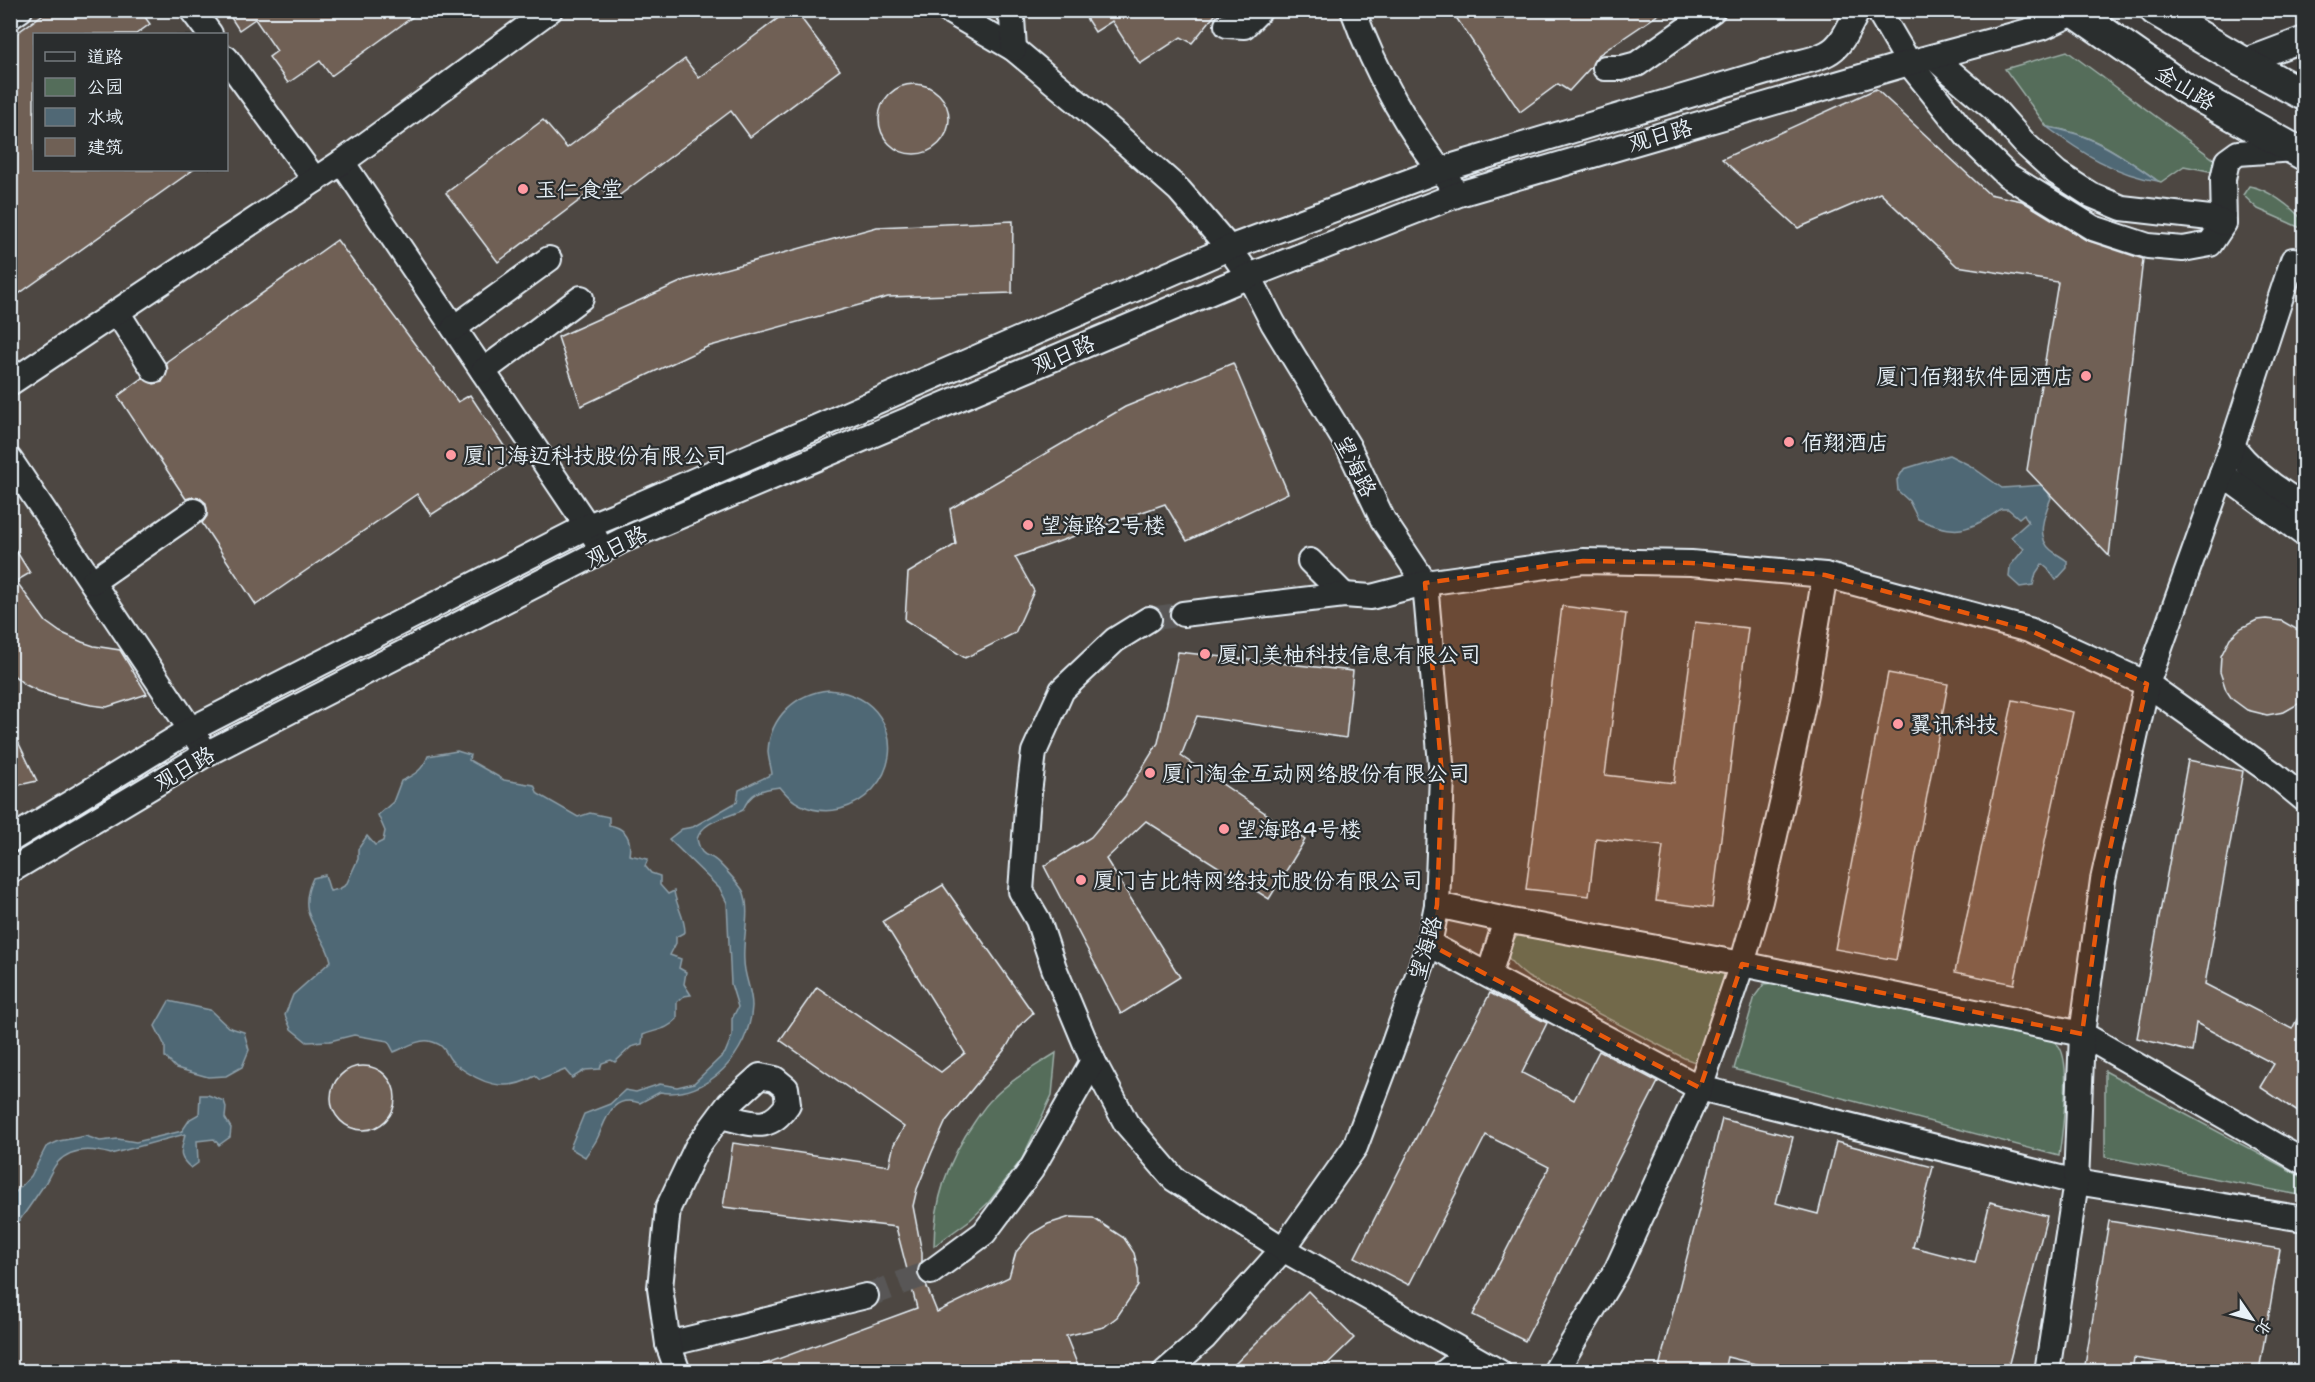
<svg xmlns="http://www.w3.org/2000/svg" width="2315" height="1382" font-family="'Shantell Sans','LXGW WenKai TC',sans-serif">
	<rect width="100%" height="100%" fill="#3f3c3a"/>
	<filter id="ink" filterUnits="userSpaceOnUse"><feTurbulence type="fractalNoise" baseFrequency=".0167" numOctaves="2"/><feDisplacementMap in="SourceGraphic" scale="12" xChannelSelector="R" yChannelSelector="G"/><feConvolveMatrix kernelMatrix="1 2 1 2 8 2 1 2 1" color-interpolation-filters="sRGB"/></filter>
	<g filter="url(#ink)">
		<path fill="#4d4742" fill-rule="evenodd" d="M10,11H2040L2132,70L2304,169V1371H11ZM34,34H226V170H34Z"/>
		<g fill="#546d5a" stroke="#9eafa9" stroke-width="1.5">
			<path d="M2067,51L2219,163V173L2184,166L2161,182L2158,181C2121,155 2093,133 2047,127L2005,69Z"/>
			<path d="M2249,186C2268,189 2290,206 2303,220V229L2258,209L2243,195Z"/>
			<path d="M1522,933L1727,971L1729,979L1703,1059L1695,1062L1684,1058L1528,977C1510,963 1494,949 1522,933Z"/>
			<path d="M1775,983C1841,997 1907,1012 1973,1025C1991,1028 2045,1033 2057,1044C2073,1058 2062,1135 2059,1156L1734,1069L1755,996L1764,984Z"/>
			<path d="M1056,1053L1052,1095L1022,1159L988,1203L970,1220L934,1246C934,1199 948,1159 975,1121C980,1114 985,1105 992,1099C1010,1080 1034,1067 1056,1053Z"/>
			<path d="M2105,1071L2304,1178V1196L2105,1157Z"/>
		</g>
		<g fill="#506875" stroke="#8d9fa9" stroke-width="1.5">
			<path d="M2047,127C2091,133 2123,156 2158,181C2116,175 2080,152 2047,127Z"/>
			<path d="M1949,455L1969,465L2002,488L2044,485L2051,498C2045,513 2035,537 2051,550C2056,554 2062,557 2067,561V568L2056,580L2048,569L2042,564L2036,573L2033,585L2020,587L2009,577L2010,566L2024,549L2011,537L2028,522L2024,514L2019,518L2008,509H2001C1968,532 1955,536 1918,519L1909,501L1898,491L1897,480L1904,469Z"/>
			<path d="M829,690C849,692 868,698 880,717C913,768 854,830 801,805C792,801 786,794 780,787C762,789 750,792 743,810C727,818 703,820 697,839C698,843 700,849 702,852C705,856 710,856 714,859C719,862 742,887 744,893C751,914 742,939 744,961C744,976 752,990 752,1006C750,1052 708,1100 660,1092L640,1103C612,1094 607,1117 598,1137C595,1144 589,1151 585,1157L570,1148L584,1114L610,1104L625,1090L636,1092L660,1084L677,1087L694,1083L725,1053L732,1036V1019L738,1007L731,984L727,903L720,889L669,839L682,829L693,827L737,802L739,790L772,774C771,766 768,758 768,751C770,717 796,693 829,690Z"/>
			<path d="M457,751L470,755L469,760L504,780L534,785L538,794L578,817L590,813L609,817V825C626,828 632,838 629,855L648,859L645,866L651,873L660,876V885L668,894L674,891C676,906 685,917 685,932L676,937V943L670,955L681,959L679,968L686,972L684,984L691,995L684,996L677,1002V1019C666,1031 657,1029 643,1035L642,1044L631,1047L615,1062L611,1060L602,1063L600,1069L585,1070L572,1078L565,1070L540,1080L535,1076C505,1094 480,1083 455,1064C444,1056 449,1045 429,1041C419,1039 404,1048 394,1052L388,1041L354,1035L330,1041L307,1042L291,1029L285,1015L293,995L331,961C324,930 294,918 313,878L325,875L330,891L339,889L346,885L358,859V849L367,836L375,845L383,841L385,831L378,815L393,802L401,781C414,775 423,770 428,756Z"/>
			<path d="M169,1001L210,1010L228,1027L244,1032L249,1050L242,1067L226,1076L208,1077L176,1068L165,1057V1046L155,1026Z"/>
			<path d="M200,1095H208L224,1101L226,1107L225,1118L231,1128L230,1137L219,1145L214,1139L197,1141L198,1163L191,1168C176,1155 182,1151 185,1134L111,1154C94,1149 72,1147 58,1162C52,1168 49,1178 44,1185C33,1201 23,1217 11,1231V1197L31,1176L46,1147L59,1141L86,1136L100,1141L118,1139L136,1142L182,1131L190,1119L199,1114Z"/>
		</g>
		<g fill="#6f6055" stroke="#e8f1f8" stroke-width="1.5">
			<path d="M49,10H140L150,24L136,34H34V170H193L10,300V38Z"/>
			<path d="M226,10H422L331,76L320,61L288,83L269,57L277,51L255,19L239,30Z"/>
			<path d="M789,10H795L840,70L750,137L731,111L612,201L600,185L498,262L446,193L543,120L567,148L685,59L699,78Z"/>
			<path d="M1081,10H1219L1192,43L1181,37L1140,64L1112,21L1095,32Z"/>
			<path d="M1451,10H1665L1597,56L1591,67L1569,91L1558,84L1520,112Z"/>
			<circle cx="914" cy="119" r="35"/>
			<path d="M1876,89L1989,194L2022,201L2086,240L2143,259L2109,556L2027,470L2058,282L1957,266L1880,193L1798,228L1722,159Z"/>
			<path d="M1013,221L1012,293L888,297L707,347L581,406L558,337L685,280L877,227Z"/>
			<path d="M337,240L458,402L470,395L514,461L431,515L417,494L256,605L202,523L207,516L206,503L200,498L192,497L186,499L118,396L143,378L154,384L162,382L168,370L166,362Z"/>
			<path d="M1233,363L1288,493L1187,541L1165,504L1015,557L1034,591L1015,633L965,658L905,620L908,573L956,544L950,509L1125,407Z"/>
			<path d="M10,541L30,573L16,581L46,622L60,632L82,642L94,646L120,650L147,694L107,707L91,705L55,697L38,691L24,684L10,672Z"/>
			<path d="M1562,606L1626,614L1605,775L1674,783L1695,622L1748,628L1712,908L1656,901L1663,846L1596,838L1589,896L1526,889Z"/>
			<path d="M2266,619L2282,621L2298,630L2304,636V698L2300,703L2284,712L2267,715L2247,710L2232,699L2226,690L2220,672L2221,656L2230,638L2241,628L2257,620Z"/>
			<path d="M1178,652L1353,671L1346,738L1197,716L1181,756L1305,840L1269,899L1146,821L1106,859L1180,977L1121,1014L1044,866L1091,837L1125,796L1158,743Z"/>
			<path d="M1888,673L1948,684L1896,960L1835,949Z"/>
			<path d="M2013,700L2073,712L2014,984L1955,972Z"/>
			<path d="M10,725L37,781L10,787Z"/>
			<path d="M2188,760L2243,771L2205,984L2292,1029L2304,1006V1116L2260,1087L2274,1064L2196,1023L2192,1052L2137,1038Z"/>
			<path d="M943,885L1033,1013L1018,1027L1006,1048L946,1121L932,1152L917,1189L913,1206L922,1253V1261L917,1273L919,1280L926,1285L937,1312L1009,1277L1016,1252L1031,1234L1048,1224L1070,1217L1093,1218L1124,1238L1134,1253L1138,1269V1286L1117,1317L1104,1327L1066,1336L1080,1371H748V1370L917,1308L896,1227L723,1207L733,1143L889,1166L894,1144L904,1127L780,1040L817,987L941,1072L965,1053L883,921Z"/>
			<path d="M1490,993L1547,1023L1522,1073L1574,1100L1599,1051L1658,1082L1525,1341L1473,1315L1549,1167L1486,1135L1409,1285L1355,1257Z"/>
			<circle cx="363" cy="1098" r="32"/>
			<path d="M1722,1119L1793,1137L1776,1203L1818,1214L1836,1142L1933,1167L1913,1247L1975,1263L1990,1202L2047,1216L2007,1371H1784L1727,1357L1724,1371H1658Z"/>
			<path d="M2109,1221L2280,1249L2259,1371H2219L2134,1358L2132,1371H2084Z"/>
			<path d="M1308,1291L1354,1338L1320,1371H1228Z"/>
		</g>
		<g fill="none" stroke-linecap="round" stroke-linejoin="round">
			<g stroke="#585756" stroke-width="24" stroke-dasharray="24 12" stroke-linecap="butt">
				<path d="M1149,619L1183,614"/>
				<path d="M866,1296L931,1272"/>
			</g>
			<g stroke="#e8f1f8" stroke-width="28">
				<g id="minor">
					<path d="M192,10L210,34"/>
					<path d="M947,10L1014,49L1110,129L1179,190L1229,248L1249,276L1273,323L1348,446L1383,520L1425,583L1442,775L1437,905L1429,944L1393,1046L1355,1147L1283,1249L1204,1338L1165,1372"/>
					<path d="M1007,10L1012,18L1014,49"/>
					<path d="M1353,10C1375,71 1409,132 1450,183"/>
					<path d="M1878,10L1909,63L1968,137L2007,175L2093,228L2148,246L2183,249L2210,244L2224,223L2223,179L2227,161L2238,153L2295,149"/>
					<path d="M10,17L20,10"/>
					<path d="M1227,25L1244,26L1260,10"/>
					<path d="M1933,57L1994,109L2025,144L2057,173L2091,195L2122,208L2210,218L2224,223"/>
					<path d="M226,58L315,180"/>
					<path d="M2243,62L2304,39"/>
					<path d="M1605,68H1622L1637,64L1713,10"/>
					<path d="M342,162L596,539"/>
					<path d="M117,312L154,370"/>
					<path d="M454,328L549,259"/>
					<path d="M483,371L581,298"/>
					<path d="M10,383L342,162L550,10"/>
					<path d="M2232,446C2251,470 2277,491 2304,505"/>
					<path d="M10,460L199,742"/>
					<path d="M2222,474L2304,534"/>
					<path d="M1310,561L1344,595"/>
					<path d="M92,582L194,511"/>
					<path d="M1183,614L1344,595L1371,597L1425,583L1583,561L1691,563L1825,575L2029,630L2147,684L2275,775L2304,799"/>
					<path d="M1149,619L1115,640L1062,690L1034,752L1027,809L1021,891L1038,920L1054,968L1093,1061L1126,1123L1174,1179L1283,1249L1499,1372"/>
					<path d="M10,840L190,730L588,526L615,515L1229,248L1440,170L1793,64C1837,54 1838,50 1858,10"/>
					<path d="M10,871L206,754L623,540L1249,276L1459,194L1909,63L2043,27L2080,10"/>
					<path d="M1437,905L1506,920L1742,964L2082,1034L2304,1162"/>
					<path d="M1429,944L1700,1088L2076,1182L2304,1219"/>
					<path d="M1489,975L1506,920"/>
					<path d="M931,1272L984,1233L1031,1170L1093,1061"/>
					<path d="M668,1344L866,1296"/>
					<path d="M678,1372L668,1344L660,1288L668,1208L697,1147L729,1104L760,1076L775,1079L786,1088L788,1104C767,1135 751,1122 720,1116"/>
					<path d="M1445,1372L1468,1354"/>
					<path d="M1555,1372L1617,1269L1700,1088L1742,964L1760,901L1785,791L1805,694L1825,575"/>
					<path d="M2047,1372L2076,1182L2082,1034L2103,880L2147,684L2232,446L2293,260L2304,270"/>
				</g>
			</g>
			<g stroke="#e8f1f8" stroke-width="34">
				<g id="major">
					<path d="M2072,10L2184,88L2304,155"/>
					<path d="M2155,10L2243,62L2304,95"/>
				</g>
			</g>
			<use href="#minor" stroke="#2a2d2e" stroke-width="24"/>
			<use href="#major" stroke="#2a2d2e" stroke-width="30"/>
		</g>
	</g>
	<path fill="#e8590c" fill-opacity="0.2" stroke="#e8590c" stroke-width="4.5" stroke-dasharray="12 8" stroke-linejoin="round" d="M1583,561L1691,563L1825,575L2029,630L2147,684L2103,880L2082,1034L1742,964L1700,1088L1429,944L1437,905L1442,775L1425,583Z"/>
	<g fill="#ff9aa2" stroke="#2a2d2e" stroke-width="2">
		<circle cx="523" cy="189" r="6"/>
		<circle cx="2086" cy="376" r="6"/>
		<circle cx="1789" cy="442" r="6"/>
		<circle cx="451" cy="455" r="6"/>
		<circle cx="1028" cy="525" r="6"/>
		<circle cx="1205" cy="654" r="6"/>
		<circle cx="1898" cy="724" r="6"/>
		<circle cx="1150" cy="773" r="6"/>
		<circle cx="1224" cy="829" r="6"/>
		<circle cx="1081" cy="880" r="6"/>
	</g>
	<g text-anchor="middle" stroke-width="4.5" stroke-linejoin="round" paint-order="stroke">
		<g font-size="22" fill="#e8f1f8" stroke="#2a2d2e">
			<text transform="translate(2186 87) rotate(32)" y="8">金山路</text>
			<text transform="translate(1660 135) rotate(-16)" y="8">观日路</text>
			<text transform="translate(1063 354) rotate(-23)" y="8">观日路</text>
			<text transform="translate(1356 466) rotate(63)" y="8">望海路</text>
			<text transform="translate(616 546) rotate(-26)" y="8">观日路</text>
			<text transform="translate(184 768) rotate(-30)" y="8">观日路</text>
			<text transform="translate(1425 948) rotate(-74)" y="8">望海路</text>
		</g>
		<g font-size="22" fill="#e8f1f8" stroke="#2a2d2e" text-anchor="start">
			<text x="535" y="197">玉仁食堂</text>
			<text x="2074" y="384" text-anchor="end">厦门佰翔软件园酒店</text>
			<text x="1801" y="450">佰翔酒店</text>
			<text x="463" y="463">厦门海迈科技股份有限公司</text>
			<text x="1040" y="533">望海路2号楼</text>
			<text x="1217" y="662">厦门美柚科技信息有限公司</text>
			<text x="1910" y="732">翼讯科技</text>
			<text x="1162" y="781">厦门淘金互动网络股份有限公司</text>
			<text x="1236" y="837">望海路4号楼</text>
			<text x="1093" y="888">厦门吉比特网络技术股份有限公司</text>
		</g>
	</g>
	<rect width="2315" height="1382" fill="none" stroke="#2a2d2e" stroke-width="36"/>
	<rect x="18" y="18" width="2279" height="1346" fill="none" stroke="#e8f1f8" stroke-width="2" filter="url(#ink)"/>
	<rect x="33" y="33" width="195" height="138" fill="#2a2d2e" stroke="#767b7f" stroke-width="1.5"/>
	<rect x="45" y="52" width="30" height="9" fill="#2a2d2e" stroke="#767b7f" stroke-width="1.5"/>
	<text x="87" y="63" font-size="18" fill="#e8f1f8">道路</text>
	<rect x="45" y="78" width="30" height="18" fill="#546d5a" stroke="#767b7f" stroke-width="1.5"/>
	<text x="87" y="93" font-size="18" fill="#e8f1f8">公园</text>
	<rect x="45" y="108" width="30" height="18" fill="#506875" stroke="#767b7f" stroke-width="1.5"/>
	<text x="87" y="123" font-size="18" fill="#e8f1f8">水域</text>
	<rect x="45" y="138" width="30" height="18" fill="#6f6055" stroke="#767b7f" stroke-width="1.5"/>
	<text x="87" y="153" font-size="18" fill="#e8f1f8">建筑</text>
	<g transform="translate(2252 1319) rotate(125)" stroke="#2a2d2e" stroke-width="4.5" paint-order="stroke">
	<path d="M0-4.5L10 22L0 15L-10 22Z" fill="#e8f1f8"/>
	<text y="-9" font-size="16" font-weight="bold" text-anchor="middle" fill="#e8f1f8">北</text>
	</g>
</svg>
